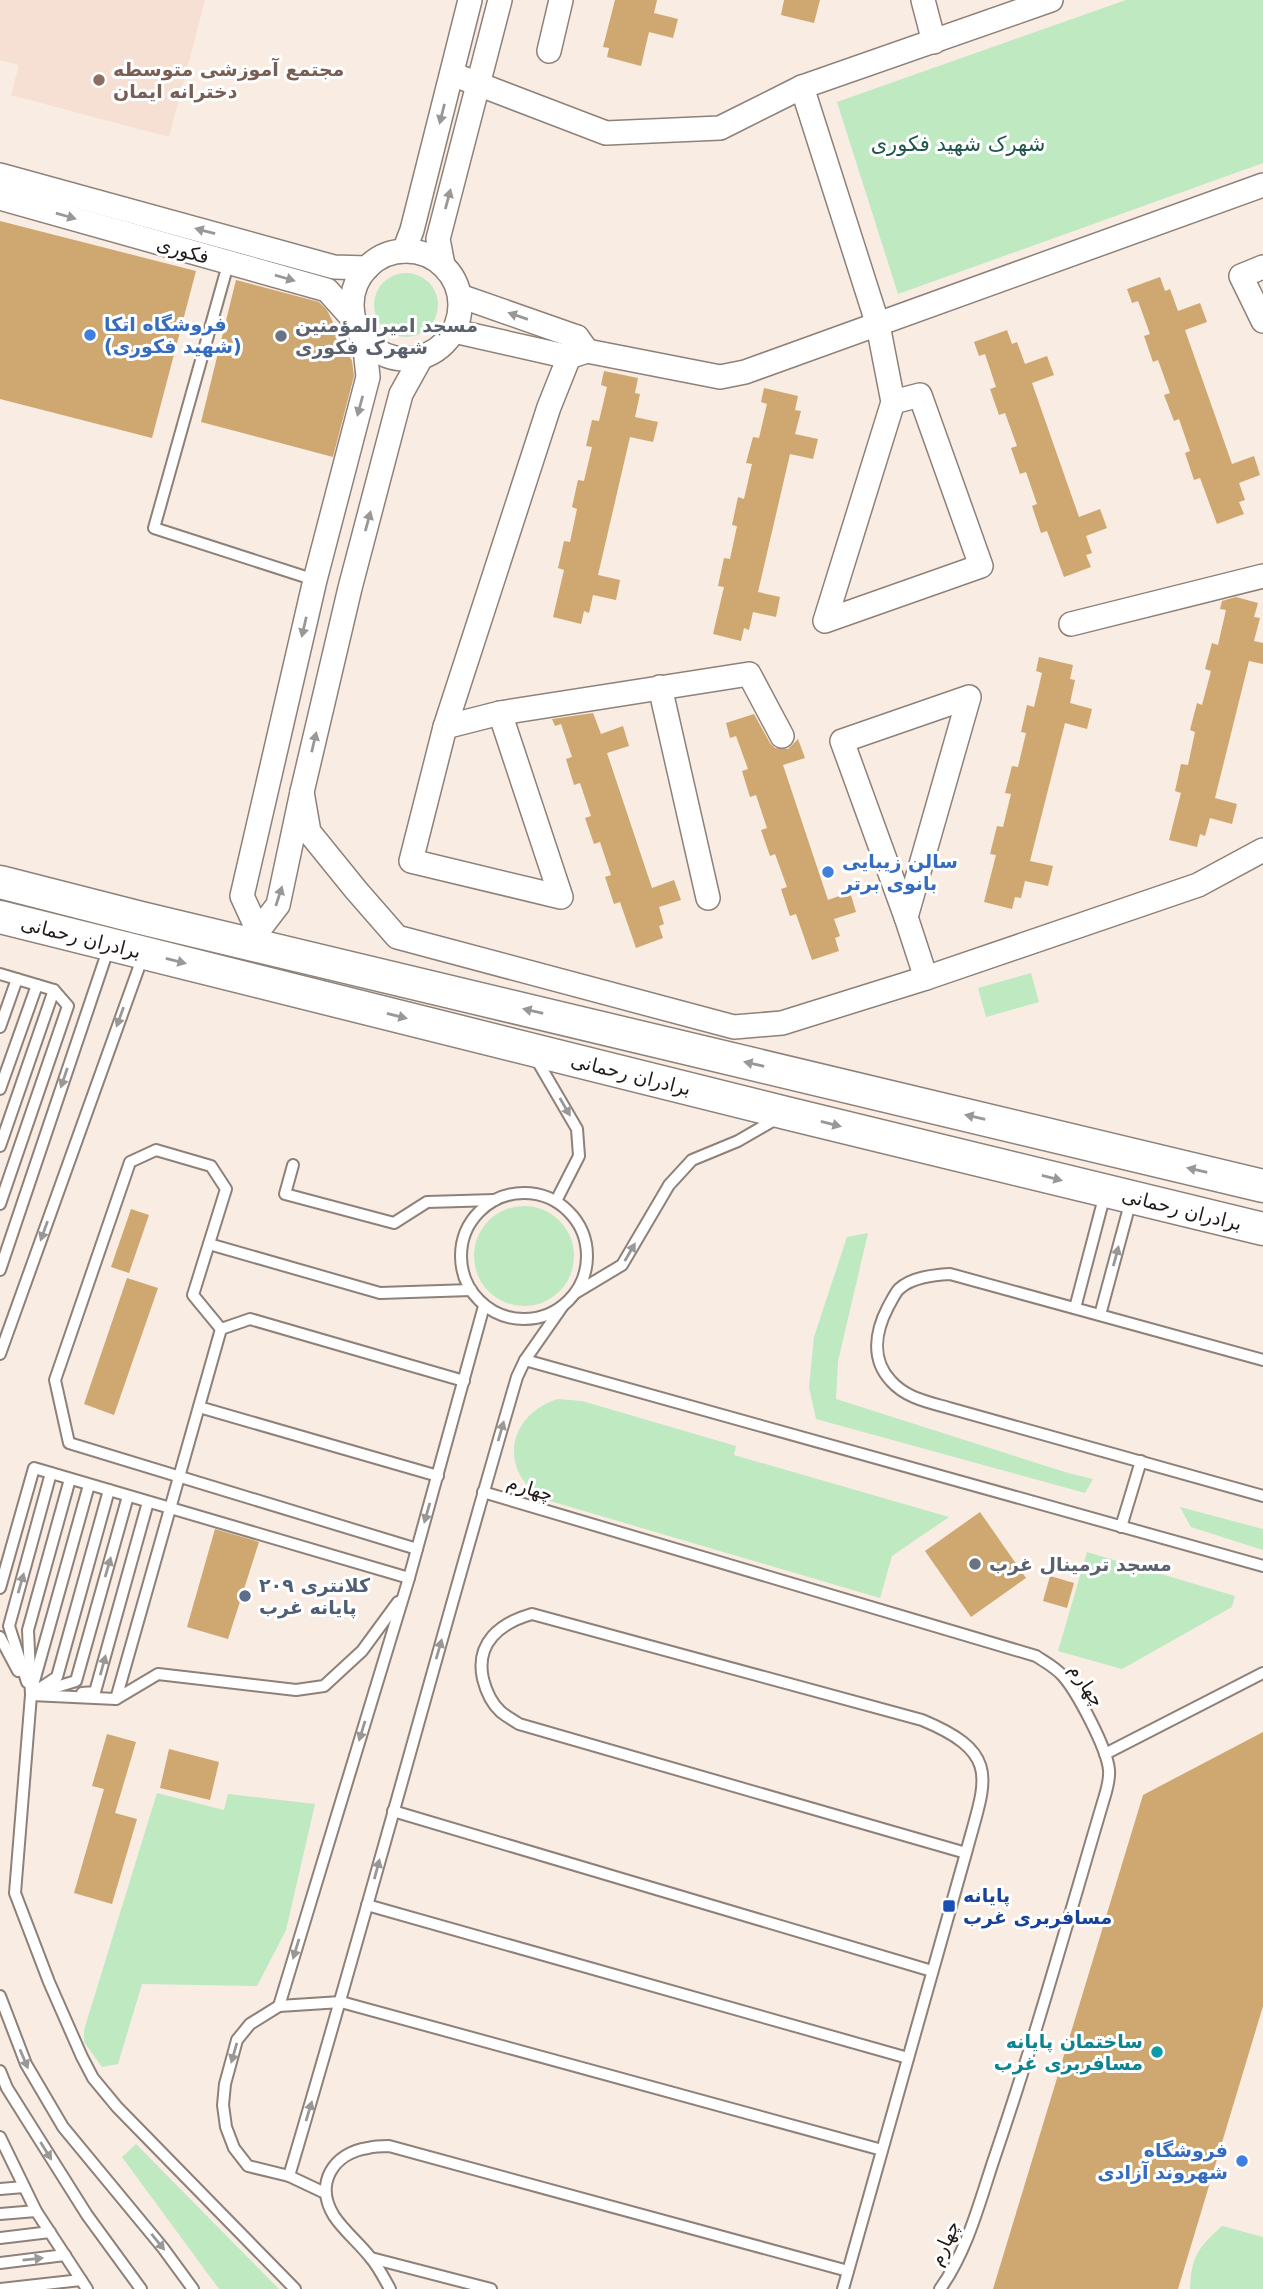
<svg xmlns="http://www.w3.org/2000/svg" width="1263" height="2289" font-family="'DejaVu Sans','Noto Sans Arabic',sans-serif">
	<rect width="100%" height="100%" fill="#f9ece2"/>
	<path fill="#f6dfd3" d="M0,0H205L169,137L11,95L19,65L0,60Z"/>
	<g fill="#bee9c1">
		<path d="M1126,0H1263V163L898,294L837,102Z"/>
		<circle cx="406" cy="305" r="32"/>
		<path d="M1031,973L1039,1002L986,1017L978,988Z"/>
		<circle cx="524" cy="1256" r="50"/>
		<path d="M868,1233L838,1361L836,1399L1068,1473L1093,1479L1085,1493L816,1419L809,1387L814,1337L847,1237Z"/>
		<path d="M558,1399L582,1401L736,1446L734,1455L949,1517L892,1556L880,1598L550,1501C497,1477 505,1415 558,1399Z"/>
		<path d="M1180,1507L1263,1529V1550L1191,1527Z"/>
		<path d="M1087,1552L1235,1596L1232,1607L1122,1669L1058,1651Z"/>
		<path d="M157,1793L224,1810L228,1794L315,1804L286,1930L257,1986L142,1984L118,2064L102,2067L84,2042V2030Z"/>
		<path d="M136,2144L272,2282L279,2289H219L122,2157Z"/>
		<path d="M1222,2226L1263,2237V2289H1190C1191,2256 1199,2247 1222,2226Z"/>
	</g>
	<g fill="#cfa770">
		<path d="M615,0H657L654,13L678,19L673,38L649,32L641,66L607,57L609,48L603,47Z"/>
		<path d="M784,0H820L814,23L781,15Z"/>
		<path d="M0,221L196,271L152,438L0,399Z"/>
		<path d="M1160,277L1165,291L1170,289L1178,311L1200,303L1207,322L1185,330L1232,464L1254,456L1260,475L1239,483L1245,500L1239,502L1244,514L1217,524L1200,478L1194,480L1185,453L1190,451L1179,419L1174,421L1164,395L1170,393L1158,360L1153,362L1144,336L1150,334L1138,301L1132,303L1127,289Z"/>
		<path d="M236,280L319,302L327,310L352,361L354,376L333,457L201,422Z"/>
		<path d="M1007,330L1012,344L1017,342L1025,364L1047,356L1054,375L1032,383L1079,517L1100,509L1107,528L1086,536L1092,553L1086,555L1091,567L1064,577L1047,531L1041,533L1032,506L1037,504L1026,472L1020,474L1011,448L1017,446L1005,413L999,415L990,389L996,387L985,354L979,356L974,342Z"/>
		<path d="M604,371L638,378L635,393L640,394L635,417L658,422L653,442L630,437L598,575L620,580L616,600L593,595L589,613L584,611L581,624L553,617L564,570L558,568L564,541L570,542L577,509L572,507L578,480L584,481L592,447L586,446L592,420L599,421L607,387L601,385Z"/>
		<path d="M764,388L798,396L795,410L801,411L795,434L818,439L813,459L790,454L758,592L780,597L776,617L753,612L749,630L744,628L741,641L713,634L724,587L718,586L724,558L730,559L737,526L732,525L738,497L744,499L752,464L746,463L753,437L759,438L767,404L761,402Z"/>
		<path d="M1236,597L1258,603L1254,617L1260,618L1254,641L1263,643V664L1249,661L1215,798L1237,804L1232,824L1210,818L1205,836L1200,834L1197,847L1169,840L1181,793L1175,791L1181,764L1188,765L1195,732L1190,730L1197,703L1202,705L1211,671L1205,669L1212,643L1218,645L1226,610L1220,609L1222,601Z"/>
		<path d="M1039,657L1073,665L1070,679L1075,680L1070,703L1092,709L1087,729L1065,723L1030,861L1053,866L1048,886L1025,881L1021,898L1015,897L1012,909L984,902L996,855L990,854L997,826L1003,827L1011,794L1005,793L1012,766L1018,767L1026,733L1021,732L1027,705L1034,707L1042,673L1036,671Z"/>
		<path d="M593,713L601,734L623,726L629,746L607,753L652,888L674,880L681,900L659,907L664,924L659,926L663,938L636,948L620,902L614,904L605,877L611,875L600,842L594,844L585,818L591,816L580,783L574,785L566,759L572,757L561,724L555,726L552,719Z"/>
		<path d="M754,714L770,743L775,748L788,749L798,739L805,758L783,765L828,900L850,892L856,912L834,919L840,936L835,938L839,951L812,960L796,914L790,916L781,889L787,887L775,854L770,856L761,830L767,828L756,795L750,797L742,771L748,769L736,736L730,738L726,723Z"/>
		<path d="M131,1209L149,1215L129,1273L111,1267Z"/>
		<path d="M127,1278L158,1288L114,1415L84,1404Z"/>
		<path d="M980,1512L1026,1578L971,1617L925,1551Z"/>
		<path d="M215,1529L259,1542L228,1639L187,1627Z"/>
		<path d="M1050,1576L1074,1583L1067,1608L1043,1601Z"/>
		<path d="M1263,1732V2006L1178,2289H993L1143,1795Z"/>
		<path d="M107,1734L136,1742L115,1813L137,1819L112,1904L74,1893L104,1789L92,1786Z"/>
		<path d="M169,1749L219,1762L210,1800L160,1788Z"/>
	</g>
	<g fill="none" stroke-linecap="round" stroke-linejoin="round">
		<g stroke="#8d8179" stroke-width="14">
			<g id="service">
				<path d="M225,275L154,528L315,580"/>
				<path d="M0,974L54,990L68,1006L0,1204"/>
				<path d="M0,1027L17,979"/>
				<path d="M535,1057L577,1129L579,1156L556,1201"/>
				<path d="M0,1089L37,985"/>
				<path d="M0,1146L54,990"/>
				<path d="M293,1165L285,1194L394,1223L427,1202L495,1200"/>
				<circle cx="524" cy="1256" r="63"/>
				<path d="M209,1244L380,1293L471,1290"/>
				<path d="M0,1270L109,947"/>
				<path d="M577,1292L622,1265L669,1185L692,1160L738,1141L776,1119"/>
				<path d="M1075,1308L1105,1194"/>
				<path d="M1100,1315L1131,1200"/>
				<path d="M221,1329L193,1295L226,1189L211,1166L156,1150L130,1162L55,1380L69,1443L417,1549"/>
				<path d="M221,1329L250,1319L464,1381"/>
				<path d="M0,1354L143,956"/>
				<path d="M525,1360L1263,1566"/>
				<path d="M1263,1360L950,1274C934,1275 912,1277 899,1289C895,1293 891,1302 888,1307C875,1332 871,1360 891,1381C906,1398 928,1402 949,1408L1263,1496"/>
				<path d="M199,1407L438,1476"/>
				<path d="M70,1479L28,1630L31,1695L15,1893L49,1982L82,2057L93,2078L117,2107L295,2289"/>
				<path d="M483,1492L1036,1656C1045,1662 1055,1667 1063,1676C1077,1692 1107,1748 1109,1770C1110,1781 1106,1792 1103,1802C1068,1920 1035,2039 995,2156C980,2200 968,2250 940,2289"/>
				<path d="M1121,1527L1141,1461"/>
				<path d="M0,1588L34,1468L409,1578"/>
				<path d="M0,1637L18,1671"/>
				<path d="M27,1682L9,1626L51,1473"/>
				<path d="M33,1685L89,1485"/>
				<path d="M39,1689L57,1677L109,1490"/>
				<path d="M40,1692L76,1681L128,1496"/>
				<path d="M82,1693L95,1692L148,1502"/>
				<path d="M31,1695L116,1699L158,1674L296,1690L324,1686L362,1651L398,1602"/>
				<path d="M116,1699L221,1329"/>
				<path d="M1105,1754L1263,1673"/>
				<path d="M393,1811L932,1971"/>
				<path d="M367,1905L908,2058"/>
				<path d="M0,1996L26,2064L63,2127L163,2248L193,2289"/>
				<path d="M279,2006L409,1578L484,1306"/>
				<path d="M0,2071L7,2088L87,2215L141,2289"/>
				<path d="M0,2137L36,2211L87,2289"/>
				<path d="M289,2176C368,1911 439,1643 517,1377L525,1360L562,1307"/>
				<path d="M0,2189L24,2187"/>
				<path d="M325,2193L289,2176L248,2166L234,2148L226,2127L223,2105L225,2084L237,2040L250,2024L279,2006L341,2002L882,2150"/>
				<path d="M0,2214L36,2211"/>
				<path d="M0,2238L50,2232"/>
				<path d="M371,2258L491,2289"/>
				<path d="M0,2263L65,2255"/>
				<path d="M0,2289L81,2280"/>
				<path d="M390,2289C384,2278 378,2266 370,2257C359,2243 344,2231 334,2216C314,2184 333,2153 368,2148C375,2146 382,2146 389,2146L848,2271"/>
				<path d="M843,2289L966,1853C985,1781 1004,1754 922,1720L532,1614C500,1623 475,1643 483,1679C486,1691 491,1703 501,1712C506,1716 513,1720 519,1724L966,1853"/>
			</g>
		</g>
		<g stroke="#8d8179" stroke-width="26">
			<g id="minor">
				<path d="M923,0L934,42"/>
				<path d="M549,51L561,0"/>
				<path d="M452,74L606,133L720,128L802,87L1051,0"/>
				<path d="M802,87L878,325L893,402L825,621L981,566L920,395L893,402"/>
				<path d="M0,175L334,267L367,268"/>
				<path d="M0,198L327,290L354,320"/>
				<circle cx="406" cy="305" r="54"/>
				<path d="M404,251L412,230L470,0"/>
				<path d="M443,265L438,239L500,0"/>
				<path d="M1263,267L1241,276L1263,321"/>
				<path d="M460,296L577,337L585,348"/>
				<path d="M454,331L569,357L587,351L720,377L745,372L1263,185"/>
				<path d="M1071,624L1263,576"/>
				<path d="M660,687L708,898"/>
				<path d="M969,697L906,917L842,741Z"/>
				<path d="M500,713L561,897L411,861L445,727L549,407L577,337"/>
				<path d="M445,727L500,713L749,674L782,736"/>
				<path d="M302,792L309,832L356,890L397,937L734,1027L782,1023L926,978L1198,885L1263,850"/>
				<path d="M906,917L926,978"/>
				<path d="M258,931L242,896L315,580L368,377L364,339"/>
				<path d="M254,945L258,931L278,905L302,792L350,588L401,394L421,358"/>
			</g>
		</g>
		<g stroke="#8d8179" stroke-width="35">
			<g id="secondary">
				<path d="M0,882L141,918L1263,1186"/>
				<path d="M0,917L786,1113L1263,1229"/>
			</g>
		</g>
		<use href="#service" stroke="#fff" stroke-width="10"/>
		<use href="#minor" stroke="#fff" stroke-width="23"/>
		<use href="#secondary" stroke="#fff" stroke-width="32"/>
	</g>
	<defs><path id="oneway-solid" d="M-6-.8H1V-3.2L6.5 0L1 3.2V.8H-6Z" transform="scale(1.75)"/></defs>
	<g fill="#9a9897">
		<use href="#oneway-solid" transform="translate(442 114) rotate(104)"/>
		<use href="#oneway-solid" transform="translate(448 199) rotate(-75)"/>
		<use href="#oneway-solid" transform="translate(66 216) rotate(16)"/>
		<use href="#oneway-solid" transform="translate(205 231) rotate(-165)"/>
		<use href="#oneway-solid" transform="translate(285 278) rotate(16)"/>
		<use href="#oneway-solid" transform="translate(518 316) rotate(-161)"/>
		<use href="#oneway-solid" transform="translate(360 406) rotate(105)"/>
		<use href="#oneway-solid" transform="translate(368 521) rotate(-75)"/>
		<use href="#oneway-solid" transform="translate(304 627) rotate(103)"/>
		<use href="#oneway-solid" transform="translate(314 742) rotate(-77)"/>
		<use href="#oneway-solid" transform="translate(279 896) rotate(-72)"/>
		<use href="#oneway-solid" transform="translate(176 961) rotate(14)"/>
		<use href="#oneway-solid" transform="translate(533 1011) rotate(-167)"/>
		<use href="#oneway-solid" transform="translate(397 1016) rotate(14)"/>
		<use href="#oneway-solid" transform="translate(120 1017) rotate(110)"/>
		<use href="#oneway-solid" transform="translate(754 1064) rotate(-167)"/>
		<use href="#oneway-solid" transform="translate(64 1078) rotate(109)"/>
		<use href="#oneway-solid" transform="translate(565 1107) rotate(60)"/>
		<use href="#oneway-solid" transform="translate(975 1117) rotate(-167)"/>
		<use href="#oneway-solid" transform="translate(831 1124) rotate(14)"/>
		<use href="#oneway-solid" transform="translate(1197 1170) rotate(-167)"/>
		<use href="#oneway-solid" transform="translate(1052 1178) rotate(14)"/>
		<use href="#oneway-solid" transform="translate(44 1231) rotate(110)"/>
		<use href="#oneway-solid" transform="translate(630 1252) rotate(-60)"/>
		<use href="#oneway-solid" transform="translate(1116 1256) rotate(-75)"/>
		<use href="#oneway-solid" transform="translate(501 1431) rotate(-74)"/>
		<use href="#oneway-solid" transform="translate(427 1513) rotate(106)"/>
		<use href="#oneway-solid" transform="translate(108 1567) rotate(-74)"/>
		<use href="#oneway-solid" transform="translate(21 1583) rotate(-74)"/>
		<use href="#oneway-solid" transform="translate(439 1649) rotate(-74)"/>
		<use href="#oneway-solid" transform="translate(103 1665) rotate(-75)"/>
		<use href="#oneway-solid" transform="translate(362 1731) rotate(107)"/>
		<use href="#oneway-solid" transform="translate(377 1869) rotate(-75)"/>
		<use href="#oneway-solid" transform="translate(296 1949) rotate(107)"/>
		<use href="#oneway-solid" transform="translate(234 2053) rotate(106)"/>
		<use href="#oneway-solid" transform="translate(24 2059) rotate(67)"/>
		<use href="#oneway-solid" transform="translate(309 2111) rotate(-73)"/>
		<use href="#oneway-solid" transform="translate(46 2151) rotate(58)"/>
		<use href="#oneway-solid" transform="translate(158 2242) rotate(51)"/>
		<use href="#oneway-solid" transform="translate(33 2259) rotate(-6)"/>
	</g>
	<circle fill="#8d6e63" stroke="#fff" stroke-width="2.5" cx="99" cy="80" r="7"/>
	<g fill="#3f7fe0" stroke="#fff" stroke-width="2.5">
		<circle cx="90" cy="335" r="7"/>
		<circle cx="828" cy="872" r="7"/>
		<circle cx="1242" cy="2161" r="7"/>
	</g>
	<g fill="#6b7280" stroke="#fff" stroke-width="2.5">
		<circle cx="281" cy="336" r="7"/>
		<circle cx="975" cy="1564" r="7"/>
	</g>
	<circle fill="#5c6f8a" stroke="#fff" stroke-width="2.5" cx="245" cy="1596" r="7"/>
	<rect fill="#1a4fb4" stroke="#fff" stroke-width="2.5" x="942" y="1899" width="14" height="14" rx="3.5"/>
	<circle fill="#0f9aa8" stroke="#fff" stroke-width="2.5" cx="1157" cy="2052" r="7"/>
	<g text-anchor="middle" stroke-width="6" stroke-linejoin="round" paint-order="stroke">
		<g font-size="19" font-weight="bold" fill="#785e54" stroke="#fff" text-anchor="start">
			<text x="113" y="76">مجتمع آموزشی متوسطه<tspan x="113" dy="22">دخترانه ایمان</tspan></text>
		</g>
		<g font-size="19" fill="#1f1a17" stroke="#fff">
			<text transform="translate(183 250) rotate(16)" y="7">فکوری</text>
			<text transform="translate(81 937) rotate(14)" y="7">برادران رحمانی</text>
			<text transform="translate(631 1074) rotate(14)" y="7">برادران رحمانی</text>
			<text transform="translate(1182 1209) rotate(14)" y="7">برادران رحمانی</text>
			<text transform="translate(530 1488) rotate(17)" y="7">چهارم</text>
			<text transform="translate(1087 1685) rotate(56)" y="7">چهارم</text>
			<text transform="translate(944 2243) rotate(-66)" y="7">چهارم</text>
		</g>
		<g font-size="19" font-weight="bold" fill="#366cbe" stroke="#fff" text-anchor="start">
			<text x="104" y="331">فروشگاه اتکا<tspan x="104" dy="22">(شهید فکوری)</tspan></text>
			<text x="842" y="868">سالن زیبایی<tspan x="842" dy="22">بانوی برتر</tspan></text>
			<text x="1228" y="2157" text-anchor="end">فروشگاه<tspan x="1228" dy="22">شهروند آزادی</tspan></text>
		</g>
		<g font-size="19" font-weight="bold" fill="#5b616d" stroke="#fff" text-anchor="start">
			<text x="295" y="332">مسجد امیرالمؤمنین<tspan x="295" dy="22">شهرک فکوری</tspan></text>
			<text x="989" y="1571">مسجد ترمینال غرب</text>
		</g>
		<g font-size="19" font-weight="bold" fill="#4e5e75" stroke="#fff" text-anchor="start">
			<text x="259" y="1592">کلانتری ۲۰۹<tspan x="259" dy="22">پایانه غرب</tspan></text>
		</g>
		<g font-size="19" font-weight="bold" fill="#164399" stroke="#fff" text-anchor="start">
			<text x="963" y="1902">پایانه<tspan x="963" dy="22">مسافربری غرب</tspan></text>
		</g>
		<g font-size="19" font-weight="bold" fill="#0d838f" stroke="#fff" text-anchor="end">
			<text x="1143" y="2048">ساختمان پایانه<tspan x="1143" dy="22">مسافربری غرب</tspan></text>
		</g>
		<g font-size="21" fill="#1f554a" stroke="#fff">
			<text x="958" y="151">شهرک شهید فکوری</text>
		</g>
	</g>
</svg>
